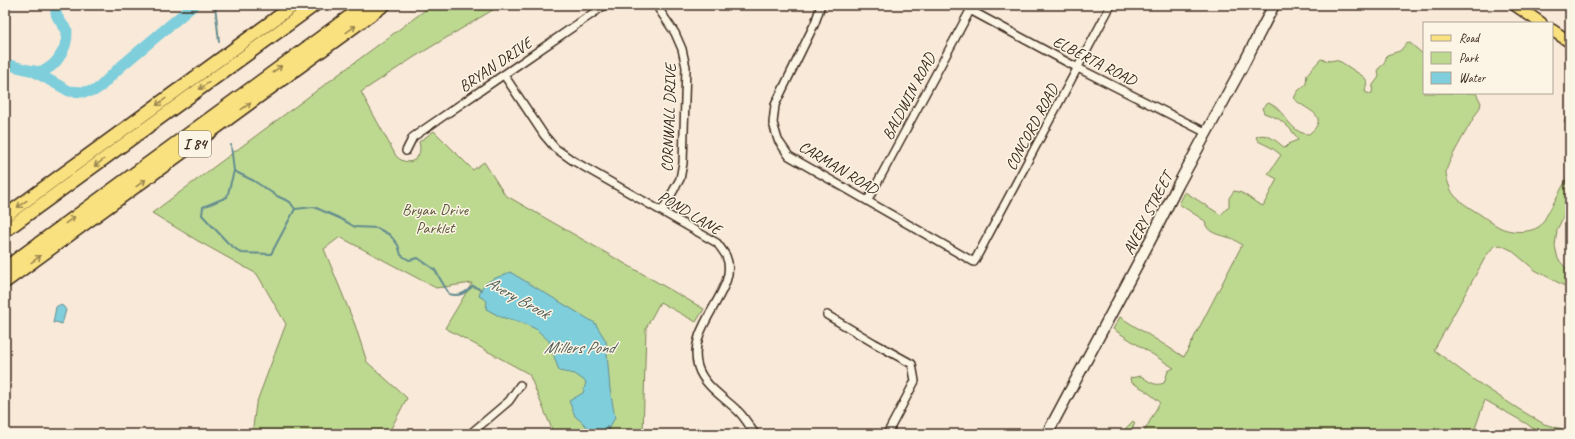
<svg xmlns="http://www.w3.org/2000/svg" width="1575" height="439" font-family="Caveat,sans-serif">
	<rect width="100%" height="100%" fill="#f9e9d8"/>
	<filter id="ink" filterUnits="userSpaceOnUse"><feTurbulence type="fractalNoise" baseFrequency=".025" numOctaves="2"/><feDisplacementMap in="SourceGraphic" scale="8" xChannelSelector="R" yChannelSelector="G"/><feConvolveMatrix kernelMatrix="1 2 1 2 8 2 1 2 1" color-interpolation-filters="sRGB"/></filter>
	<g filter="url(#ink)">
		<g fill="#bdd990" stroke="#7c8257">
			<path d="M432,5H501L416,56L361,92L396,156C409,169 424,158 419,142L434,131L473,170L484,162L505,195L704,309L696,322L660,302L646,328L643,434H554L529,374L445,328L472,283L436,288L340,237L324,249L355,325L367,362L407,398L388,434H252L256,404L286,324L257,274L198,241L152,213Z"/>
			<path d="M1410,43L1424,55V93H1476L1481,103L1480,107C1474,118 1447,162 1446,172C1446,178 1450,190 1454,195C1461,203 1472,209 1481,215C1487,219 1493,224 1499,227C1510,233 1533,234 1542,224L1570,173V202L1557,230L1555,246L1558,259L1570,273V289L1535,270L1511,250L1501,245L1494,246L1486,256L1434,350L1474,380L1517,408L1544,424L1562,429L1567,434H1540L1527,424L1485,400L1473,434H1143L1160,402L1145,390L1131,382L1130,378L1141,376C1149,381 1154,387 1164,383L1168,371L1174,368L1113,329L1120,317L1184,357L1242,245C1239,243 1234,239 1231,238C1221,235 1206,234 1205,221L1179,204L1185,192L1221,215L1229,206V198L1234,191C1246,192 1252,202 1263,206L1277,179L1268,174L1281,155L1272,148L1258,141L1256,137C1267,131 1277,142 1285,148L1290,143L1298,140C1295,133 1284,122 1277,118C1273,116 1268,115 1264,113L1262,108L1268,103C1285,108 1289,134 1309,134C1334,114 1301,109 1294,98L1298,91L1306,84L1307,74L1321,59L1330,61L1335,60L1341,62L1364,77L1367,81L1365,92L1370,94L1372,93L1373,85L1379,77L1378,69L1384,64L1387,55L1400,51L1406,44Z"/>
			<path d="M1570,107V128L1564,122Z"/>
			<path d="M1133,421L1135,423L1130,434H1124L1126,428Z"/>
		</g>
		<g fill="#7fcedb" stroke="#648c8f">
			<path d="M510,272L595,323L606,341L610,389L615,418L605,434H595L575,416L569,401L583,393L586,382L575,374L559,371L549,341L536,329L520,322L501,317L486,309L487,301L479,296C481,280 498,278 510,272Z"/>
			<path d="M59,305L63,306L66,310L62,324L56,322L53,323L56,307Z"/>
		</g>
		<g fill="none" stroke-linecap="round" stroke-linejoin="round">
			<g stroke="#648c8f" stroke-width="2">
				<path d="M215,5L219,42"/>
				<path d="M231,145L234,171L227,197L203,207L202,215L228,243L241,253L271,254L295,209L314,207L339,218L355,227L377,228L390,235L398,245L401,255L409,260L418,258L435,270L449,294C460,297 465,293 473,286L481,290"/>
				<path d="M234,171L254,181L277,196L290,202L295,209"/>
				<path d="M607,427L612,434"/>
			</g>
			<g stroke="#7fcedb" stroke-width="11">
				<path d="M5,64L33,71L69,91L82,92L94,91L100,87L119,68L194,5"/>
				<path d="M33,71C53,75 68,49 67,31C63,23 50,14 59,5"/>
			</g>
			<g stroke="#3b2a1e" stroke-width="10">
				<g id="minor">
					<path d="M656,5L675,33L682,49L686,67L683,163L680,179L662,211"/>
					<path d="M821,5L815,23L775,105L773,123L778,140L789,156L974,262L1111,5"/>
					<path d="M970,10L1078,68L1207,133"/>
					<path d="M504,75L544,135L555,148L572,160L717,243C720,247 724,252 726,256C741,289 685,325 698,367C704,386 725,398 739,412C745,418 750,427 755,434"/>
					<path d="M406,151L413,137L605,5"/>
					<path d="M868,200L973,5"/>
					<path d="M827,315L874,343L912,364L915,381L887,434"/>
					<path d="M470,434L509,401L520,385"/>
				</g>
			</g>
			<g stroke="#3b2a1e" stroke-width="13">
				<path id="secondary" d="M1047,434L1153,235L1178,185L1241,69L1274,5"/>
			</g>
			<g stroke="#3b2a1e" stroke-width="14">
				<g id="primary">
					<path d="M1515,5L1541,23"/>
					<path d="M1552,30L1570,42"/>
				</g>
			</g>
			<g stroke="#3b2a1e" stroke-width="15">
				<g id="motorway">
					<path d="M5,216L294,5"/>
					<path d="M5,231L315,5"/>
					<path d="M5,268L365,5"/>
					<path d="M5,282L384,5"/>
				</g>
			</g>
			<use href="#minor" stroke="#fcf5e5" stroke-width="7"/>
			<use href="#secondary" stroke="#fcf5e5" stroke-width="10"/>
			<use href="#primary" stroke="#fae180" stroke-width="11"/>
			<use href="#motorway" stroke="#fae180" stroke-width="12"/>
		</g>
		<defs><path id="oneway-shaft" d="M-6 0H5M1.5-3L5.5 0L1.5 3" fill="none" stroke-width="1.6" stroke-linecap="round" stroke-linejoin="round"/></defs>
		<g stroke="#9a864f">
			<use href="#oneway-shaft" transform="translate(351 29) rotate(-36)"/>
			<use href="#oneway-shaft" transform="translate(277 69) rotate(-36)"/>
			<use href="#oneway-shaft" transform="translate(204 86) rotate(144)"/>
			<use href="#oneway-shaft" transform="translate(161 102) rotate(144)"/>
			<use href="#oneway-shaft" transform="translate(246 106) rotate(-36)"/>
			<use href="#oneway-shaft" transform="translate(99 163) rotate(144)"/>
			<use href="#oneway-shaft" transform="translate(141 183) rotate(-36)"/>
			<use href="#oneway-shaft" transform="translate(22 204) rotate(144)"/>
			<use href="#oneway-shaft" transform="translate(70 220) rotate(-36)"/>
			<use href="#oneway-shaft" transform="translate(36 259) rotate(-36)"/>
		</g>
	</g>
	<g text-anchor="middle" stroke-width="3" stroke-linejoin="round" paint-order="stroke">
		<rect fill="#fcf5e5" stroke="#75675a" stroke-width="1" x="179" y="131" width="32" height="26" rx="3"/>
		<g font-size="15" font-weight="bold" fill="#3b2a1e">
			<text x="195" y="149">I 84</text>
		</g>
		<g font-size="16" fill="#3b2a1e" stroke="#fcf5e5">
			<text transform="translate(1095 60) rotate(27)" y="6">ELBERTA ROAD</text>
			<text transform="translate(495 64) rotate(-34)" y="6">BRYAN DRIVE</text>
			<text transform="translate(908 96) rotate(-62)" y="6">BALDWIN ROAD</text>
			<text transform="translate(668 118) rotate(-88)" y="6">CORNWALL DRIVE</text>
			<text transform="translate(1031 127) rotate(-62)" y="6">CONCORD ROAD</text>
			<text transform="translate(839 167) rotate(31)" y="6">CARMAN ROAD</text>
			<text transform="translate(690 212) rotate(31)" y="6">POND LANE</text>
			<text transform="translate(1147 213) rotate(-63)" y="6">AVERY STREET</text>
		</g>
		<g font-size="16" fill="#5c563a" stroke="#fcf5e5">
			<text x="435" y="215">Bryan Drive<tspan x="435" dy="18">Parklet</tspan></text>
		</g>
		<g font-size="17" font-style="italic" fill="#4f5b57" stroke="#fcf5e5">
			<text transform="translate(518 297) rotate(29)" y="6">Avery Brook</text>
			<text x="579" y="353">Millers Pond</text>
		</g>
	</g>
	<rect width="1575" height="439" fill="none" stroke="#fcf5e5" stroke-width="20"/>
	<rect x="10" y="10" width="1555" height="419" fill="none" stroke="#3b2a1e" stroke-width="1.5" filter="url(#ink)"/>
	<rect x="1423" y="22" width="130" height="72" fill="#fcf5e5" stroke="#afa495"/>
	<rect x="1431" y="35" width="20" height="6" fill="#fae180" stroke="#afa495"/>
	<text x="1459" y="42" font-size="12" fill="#3b2a1e">Road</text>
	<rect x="1431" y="52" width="20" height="12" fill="#bdd990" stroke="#afa495"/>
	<text x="1459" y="62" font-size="12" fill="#3b2a1e">Park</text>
	<rect x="1431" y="72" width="20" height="12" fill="#7fcedb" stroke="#afa495"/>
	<text x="1459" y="82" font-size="12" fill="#3b2a1e">Water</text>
</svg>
